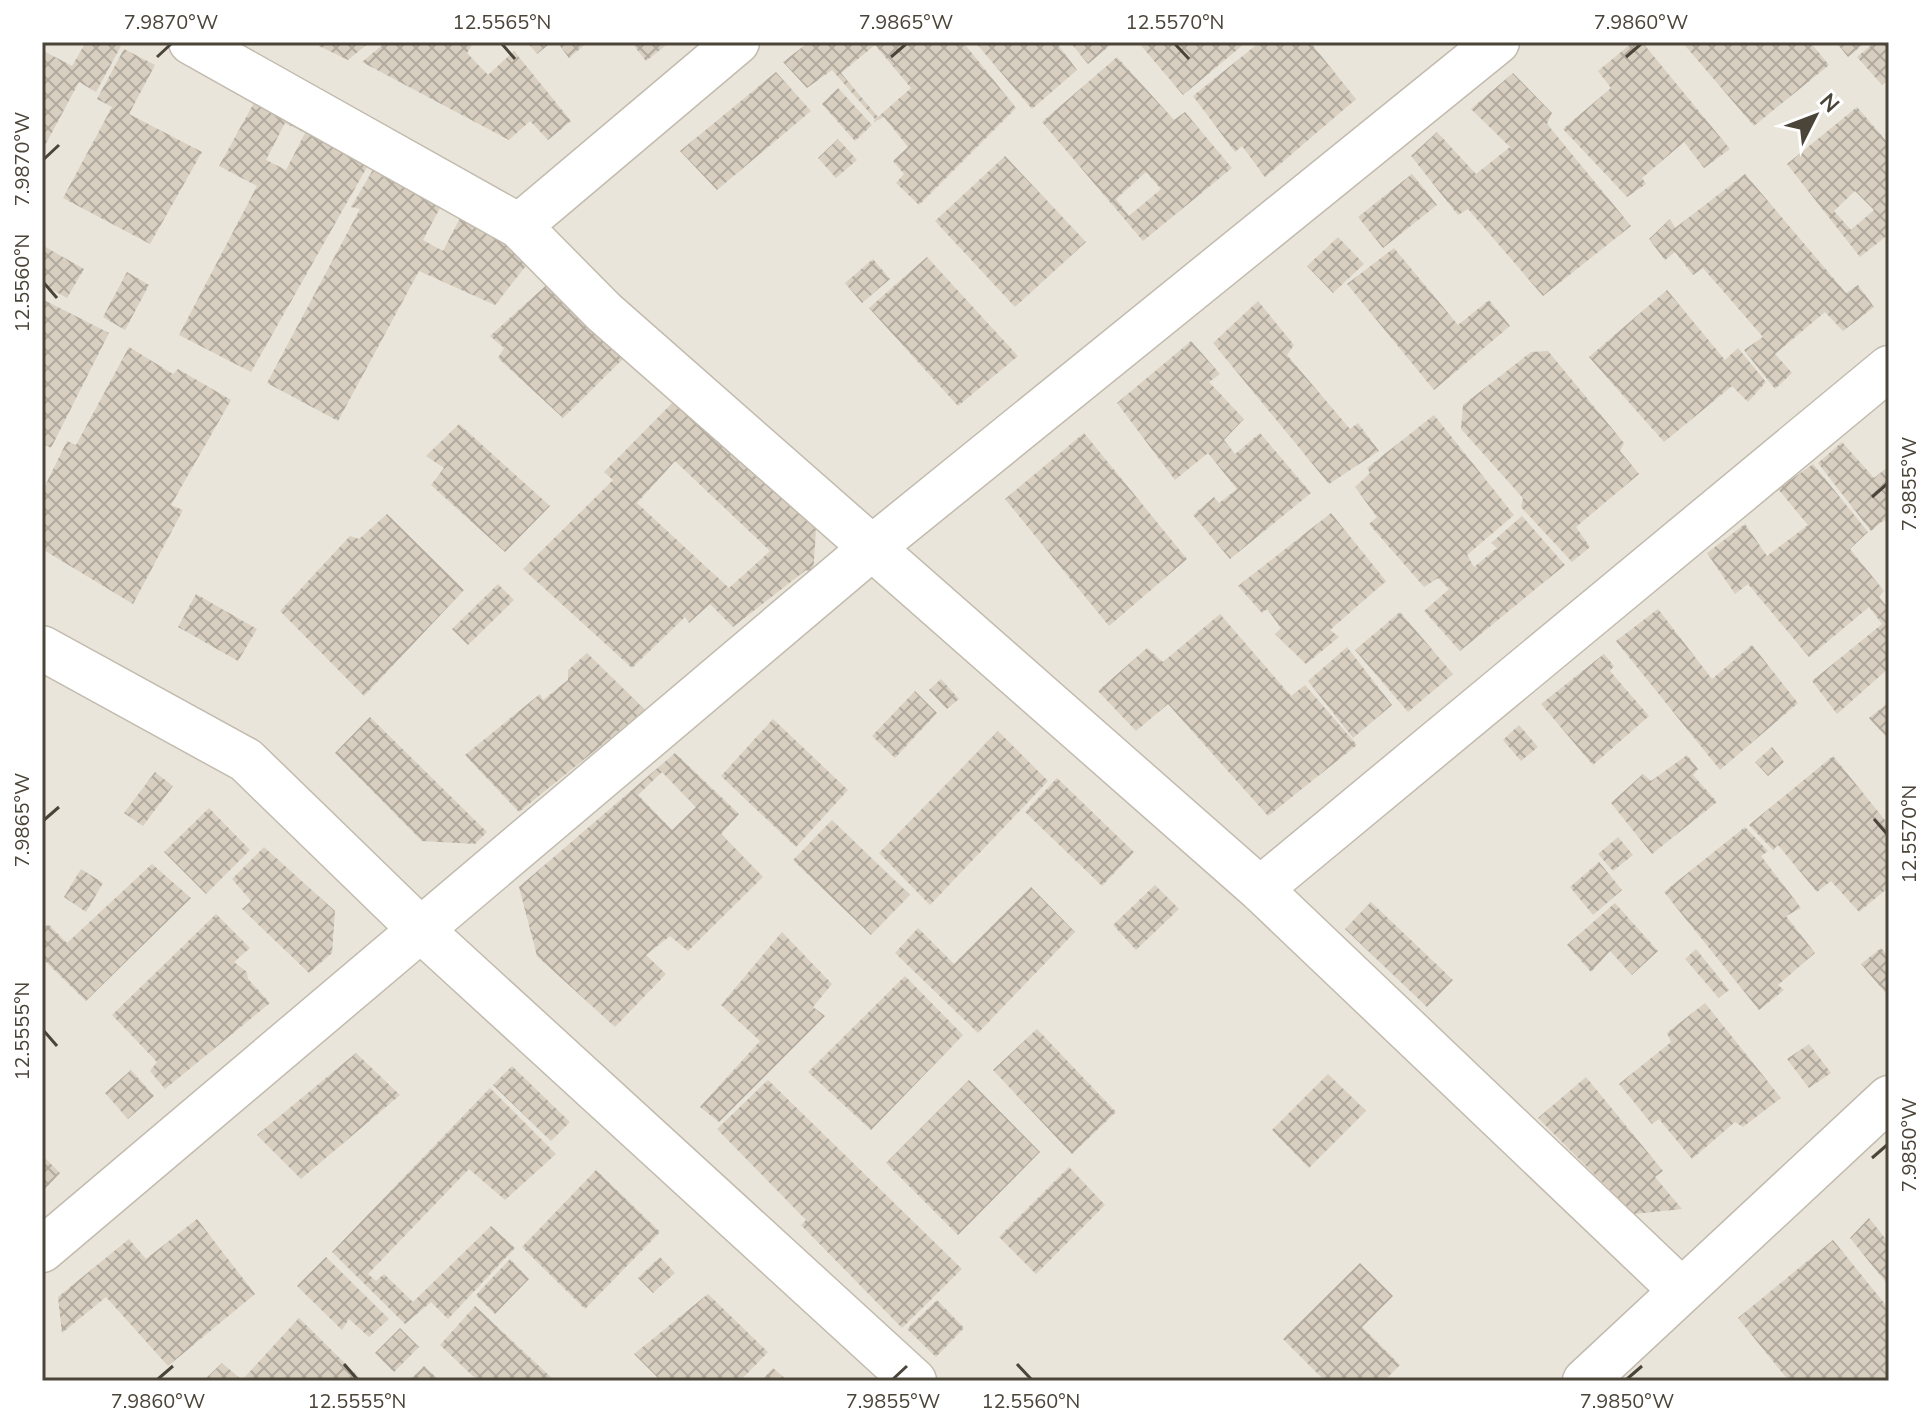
<svg xmlns="http://www.w3.org/2000/svg" width="1931" height="1423" font-family="'Nunito Sans',sans-serif">
	<defs>
		<pattern id="building-cross-hatch" width="8" height="8" patternUnits="userSpaceOnUse" patternTransform="scale(2)"><rect width="8" height="8" fill="#d8cfc1"/><path d="M0 0l8 8M0 8l8-8" fill="none" stroke="#b1aa9e"/></pattern>
	</defs>
	<rect width="100%" height="100%" fill="#f6f3ec"/>
	<rect fill="#eae5da" x="42" y="42" width="1847" height="1339"/>
	<g fill="url(#building-cross-hatch)" fill-rule="evenodd">
		<path d="M86,42H114L121,46L96,92L79,82L42,151V50L72,66Z"/>
		<path d="M324,42H370L348,60L319,46Z"/>
		<path d="M386,42H470L472,45L467,53L488,75L514,51L571,121L548,140L530,121L509,140L362,62Z"/>
		<path d="M527,42H552L537,54Z"/>
		<path d="M557,42H588L569,58Z"/>
		<path d="M631,42H670L646,61Z"/>
		<path d="M809,42H963L1016,108L919,205L896,183L904,174L893,161L908,147L884,117L874,122L875,119L832,70L807,88L783,62ZM875,45L911,88L878,117L841,73Z"/>
		<path d="M975,42H1056L1077,70L1032,109Z"/>
		<path d="M1070,42H1114L1088,64Z"/>
		<path d="M1138,42H1242L1244,44L1183,95Z"/>
		<path d="M1260,42H1310L1356,99L1265,177L1242,146L1235,152L1193,96Z"/>
		<path d="M1633,42H1642L1730,149L1704,168L1684,142L1642,178L1646,184L1627,197L1563,129L1611,88L1598,71Z"/>
		<path d="M1682,42H1810L1829,65L1754,126Z"/>
		<path d="M1836,42H1866L1848,57Z"/>
		<path d="M1875,42H1889V83L1887,80L1882,85L1857,57Z"/>
		<path d="M124,49L155,65L129,114L202,152L150,244L63,198L112,107L97,99Z"/>
		<path d="M1117,57L1174,120L1185,112L1232,168L1143,241L1042,122ZM1146,172L1161,189L1129,216L1116,199Z"/>
		<path d="M776,72L811,111L717,190L680,151Z"/>
		<path d="M1513,73L1552,113L1547,124L1631,226L1543,296L1468,209L1458,215L1411,156L1437,132L1476,174L1510,147L1471,109Z"/>
		<path d="M838,88L872,125L855,141L822,104Z"/>
		<path d="M255,101L371,160L251,372L179,335L257,186L219,166ZM285,123L305,133L286,170L266,160Z"/>
		<path d="M1857,107L1889,144V234L1860,257L1787,164ZM1855,191L1874,210L1851,230L1834,211Z"/>
		<path d="M838,139L857,160L836,178L818,158Z"/>
		<path d="M1005,156L1086,242L1015,307L935,221Z"/>
		<path d="M377,163L537,252L495,305L419,271L338,421L267,383L360,209L351,207ZM441,206L460,218L443,251L423,240Z"/>
		<path d="M1412,174L1437,205L1383,248L1358,217Z"/>
		<path d="M1745,174L1846,293L1858,285L1874,307L1843,331L1825,312L1775,354L1792,373L1775,389L1744,350L1763,337L1703,268L1693,275L1675,252L1665,260L1649,239L1670,219L1675,228Z"/>
		<path d="M1338,237L1364,264L1333,293L1307,266Z"/>
		<path d="M42,245L84,269L67,298L42,284Z"/>
		<path d="M1394,248L1458,325L1489,300L1510,326L1434,390L1347,284Z"/>
		<path d="M927,257L1018,356L958,406L869,308Z"/>
		<path d="M873,259L890,279L862,303L845,283Z"/>
		<path d="M127,272L149,285L125,330L103,317Z"/>
		<path d="M551,281L629,353L563,418L498,358L504,348L490,336Z"/>
		<path d="M1667,290L1725,360L1738,348L1766,382L1748,402L1732,386L1664,442L1589,357Z"/>
		<path d="M42,299L109,333L51,448L42,443Z"/>
		<path d="M1258,301L1294,345L1287,355L1350,429L1358,423L1379,451L1329,484L1213,343Z"/>
		<path d="M1191,341L1220,374L1209,382L1244,419L1224,440L1235,454L1260,433L1311,493L1230,559L1193,515L1214,497L1219,503L1237,489L1208,453L1175,480L1117,403Z"/>
		<path d="M129,347L173,374L178,369L231,400L171,505L183,510L133,604L42,549V492L67,441L76,445Z"/>
		<path d="M1548,351L1624,443L1620,451L1639,474L1576,527L1590,547L1572,562L1521,507L1523,498L1461,429L1463,405L1531,352Z"/>
		<path d="M686,389L817,515L813,575L806,570L733,627L710,604L689,623L685,617L632,668L523,569L613,480L604,472ZM675,461L770,551L729,588L637,503Z"/>
		<path d="M1434,415L1514,515L1467,555L1474,567L1497,548L1491,543L1522,516L1565,565L1460,651L1424,611L1449,589L1438,578L1424,587L1369,524L1377,517L1355,487L1370,473L1367,468Z"/>
		<path d="M459,424L550,506L505,552L431,485L444,468L426,456Z"/>
		<path d="M1084,433L1187,559L1109,626L1005,499Z"/>
		<path d="M1842,442L1874,478L1889,466V525L1884,520L1871,531L1818,463Z"/>
		<path d="M1813,464L1868,532L1850,549L1884,591L1879,597L1889,609V668L1837,714L1812,681L1882,624L1869,607L1809,657L1748,584L1735,594L1707,553L1745,524L1767,556L1808,525L1778,489Z"/>
		<path d="M1331,513L1386,581L1330,630L1339,637L1306,664L1275,634L1281,628L1267,609L1262,613L1238,586Z"/>
		<path d="M387,514L464,590L364,696L280,611L350,536L359,539Z"/>
		<path d="M498,584L514,600L468,645L452,629Z"/>
		<path d="M196,594L257,629L238,661L178,627Z"/>
		<path d="M1658,609L1712,679L1752,645L1798,703L1720,770L1616,641Z"/>
		<path d="M1400,612L1453,674L1408,712L1355,650Z"/>
		<path d="M1220,614L1291,696L1305,685L1357,745L1268,816L1168,704L1136,731L1098,691L1147,648L1163,662Z"/>
		<path d="M1347,647L1392,705L1353,738L1308,681Z"/>
		<path d="M587,653L645,710L519,812L465,755L540,694L543,700L568,680V670Z"/>
		<path d="M1604,654L1614,666L1610,671L1649,716L1593,765L1541,704Z"/>
		<path d="M941,679L959,699L947,709L929,690Z"/>
		<path d="M915,691L937,713L895,758L872,736Z"/>
		<path d="M1889,702V740L1869,718Z"/>
		<path d="M370,717L487,832L475,844L422,841L335,753Z"/>
		<path d="M773,719L848,790L796,847L721,776Z"/>
		<path d="M1519,725L1538,747L1521,761L1503,740Z"/>
		<path d="M998,731L1048,781L930,905L879,853Z"/>
		<path d="M1772,747L1784,762L1768,776L1755,762Z"/>
		<path d="M675,753L739,814L721,834L763,877L688,951L670,936L646,955L666,974L615,1027L537,956L519,887ZM662,772L696,807L672,830L638,795Z"/>
		<path d="M1687,755L1698,769L1693,775L1717,802L1652,854L1611,803L1643,774L1651,781Z"/>
		<path d="M1833,756L1889,825V887L1859,912L1831,881L1817,892L1778,845L1773,850L1749,825Z"/>
		<path d="M155,772L173,786L143,826L124,813Z"/>
		<path d="M1057,778L1134,852L1102,886L1025,812Z"/>
		<path d="M209,808L250,850L206,894L164,852Z"/>
		<path d="M832,820L910,895L871,935L793,860Z"/>
		<path d="M1745,827L1768,851L1761,856L1801,908L1786,916L1815,953L1778,985L1784,990L1759,1010L1664,892Z"/>
		<path d="M1618,837L1633,855L1613,871L1598,854Z"/>
		<path d="M264,847L335,911L332,953L309,973L242,909L251,901L232,879Z"/>
		<path d="M1599,862L1622,890L1593,915L1570,887Z"/>
		<path d="M152,864L191,898L86,1001L42,958V930L48,924L67,943Z"/>
		<path d="M81,869L103,883L86,912L64,897Z"/>
		<path d="M1155,885L1179,909L1136,950L1113,925Z"/>
		<path d="M1031,887L1075,932L978,1033L895,953L918,928L954,964Z"/>
		<path d="M1371,902L1453,980L1427,1007L1345,929Z"/>
		<path d="M1615,903L1658,951L1632,975L1610,951L1591,972L1567,945Z"/>
		<path d="M216,914L250,948L234,962L247,972L248,979L270,1003L165,1089L150,1071L157,1062L112,1015Z"/>
		<path d="M782,932L832,984L813,1007L825,1016L719,1122L700,1107L760,1041L721,1005Z"/>
		<path d="M1881,948L1889,957V997L1861,964Z"/>
		<path d="M1696,949L1729,990L1719,998L1685,959Z"/>
		<path d="M905,976L963,1035L871,1130L808,1072Z"/>
		<path d="M1705,1003L1781,1098L1743,1127L1735,1122L1692,1159L1659,1119L1652,1124L1619,1084L1671,1042L1667,1033Z"/>
		<path d="M1037,1029L1116,1112L1072,1154L993,1070Z"/>
		<path d="M1809,1044L1831,1073L1809,1088L1787,1059Z"/>
		<path d="M356,1053L400,1095L301,1179L257,1135Z"/>
		<path d="M512,1066L570,1122L551,1141L493,1085Z"/>
		<path d="M131,1070L154,1096L128,1119L105,1093Z"/>
		<path d="M1328,1074L1366,1111L1309,1168L1272,1130Z"/>
		<path d="M1586,1077L1663,1171L1655,1177L1682,1209L1634,1214L1538,1118Z"/>
		<path d="M768,1080L962,1269L902,1328L801,1225L806,1220L717,1129Z"/>
		<path d="M969,1080L1040,1152L958,1235L886,1163Z"/>
		<path d="M490,1088L556,1154L505,1200L469,1169L368,1274L376,1281L384,1274L413,1302L491,1226L515,1248L448,1319L431,1302L405,1324L332,1252Z"/>
		<path d="M42,1155L60,1173L42,1192Z"/>
		<path d="M1069,1167L1105,1205L1036,1274L999,1237Z"/>
		<path d="M596,1170L660,1232L585,1309L522,1247Z"/>
		<path d="M1869,1218L1889,1243V1286L1850,1238Z"/>
		<path d="M197,1219L255,1294L168,1366L106,1297L62,1333L58,1297L129,1239L146,1259Z"/>
		<path d="M1833,1240L1889,1309V1381H1789L1738,1318Z"/>
		<path d="M326,1257L389,1319L369,1337L349,1319L342,1330L297,1286Z"/>
		<path d="M660,1257L675,1273L653,1293L638,1278Z"/>
		<path d="M510,1259L529,1279L495,1314L476,1295Z"/>
		<path d="M1360,1263L1393,1296L1362,1327L1400,1365L1384,1381H1325L1283,1339Z"/>
		<path d="M708,1294L768,1352L740,1381H661L634,1354Z"/>
		<path d="M937,1300L964,1328L936,1357L907,1329Z"/>
		<path d="M475,1306L555,1381H478L440,1345Z"/>
		<path d="M299,1318L363,1381H203L222,1363L242,1380Z"/>
		<path d="M400,1328L419,1347L394,1372L375,1353Z"/>
		<path d="M424,1366L440,1381H409Z"/>
		<path d="M773,1368L788,1381H761Z"/>
	</g>
	<g fill="none" stroke-linecap="round" stroke-linejoin="round">
		<g stroke="#c2bbae" stroke-width="47">
			<g id="street">
				<path d="M191,42L519,226L604,312L1260,889L1680,1289"/>
				<path d="M519,226L737,42"/>
				<path d="M42,648L246,760L419,928L914,1381"/>
				<path d="M1260,889L1889,368"/>
				<path d="M42,1250L873,547L1497,42"/>
				<path d="M1585,1381L1889,1098"/>
			</g>
		</g>
		<use href="#street" stroke="#fff" stroke-width="44"/>
	</g>
	<path fill="none" stroke="#4b4439" stroke-width="3" d="M502,44L515,59M1175,44L1189,59M157,57L171,44M891,57L906,44M1626,57L1641,44M44,159L59,145M44,283L57,298M1872,497L1887,484M1874,819L1887,834M44,820L59,807M44,1031L57,1046M1872,1158L1887,1145M344,1364L357,1379M1017,1364L1031,1379M158,1379L173,1366M893,1379L907,1366M1627,1379L1642,1366"/>
	<rect width="1931" height="1423" fill="none" stroke="#ffffff" stroke-width="88"/>
	<g transform="translate(1815 116) rotate(48)" stroke="#ffffff" stroke-width="6" paint-order="stroke">
	<path d="M0-6L14 30L0 20L-14 30Z" fill="#4b4439"/>
	<text y="-12" font-size="22" font-weight="bold" text-anchor="middle" fill="#4b4439">N</text>
	</g>
	<rect x="44" y="44" width="1843" height="1335" fill="none" stroke="#4b4439" stroke-width="3"/>
	<g font-size="20" text-anchor="middle" fill="#4b4439">
		<text x="171" y="29">7.9870°W</text>
		<text x="502" y="29">12.5565°N</text>
		<text x="906" y="29">7.9865°W</text>
		<text x="1175" y="29">12.5570°N</text>
		<text x="1641" y="29">7.9860°W</text>
		<text transform="translate(22 159) rotate(-90)" y="7">7.9870°W</text>
		<text transform="translate(22 283) rotate(-90)" y="7">12.5560°N</text>
		<text transform="translate(1909 484) rotate(-90)" y="7">7.9855°W</text>
		<text transform="translate(22 820) rotate(-90)" y="7">7.9865°W</text>
		<text transform="translate(1909 834) rotate(-90)" y="7">12.5570°N</text>
		<text transform="translate(22 1031) rotate(-90)" y="7">12.5555°N</text>
		<text transform="translate(1909 1145) rotate(-90)" y="7">7.9850°W</text>
		<text x="158" y="1408">7.9860°W</text>
		<text x="357" y="1408">12.5555°N</text>
		<text x="893" y="1408">7.9855°W</text>
		<text x="1031" y="1408">12.5560°N</text>
		<text x="1627" y="1408">7.9850°W</text>
	</g>
</svg>
